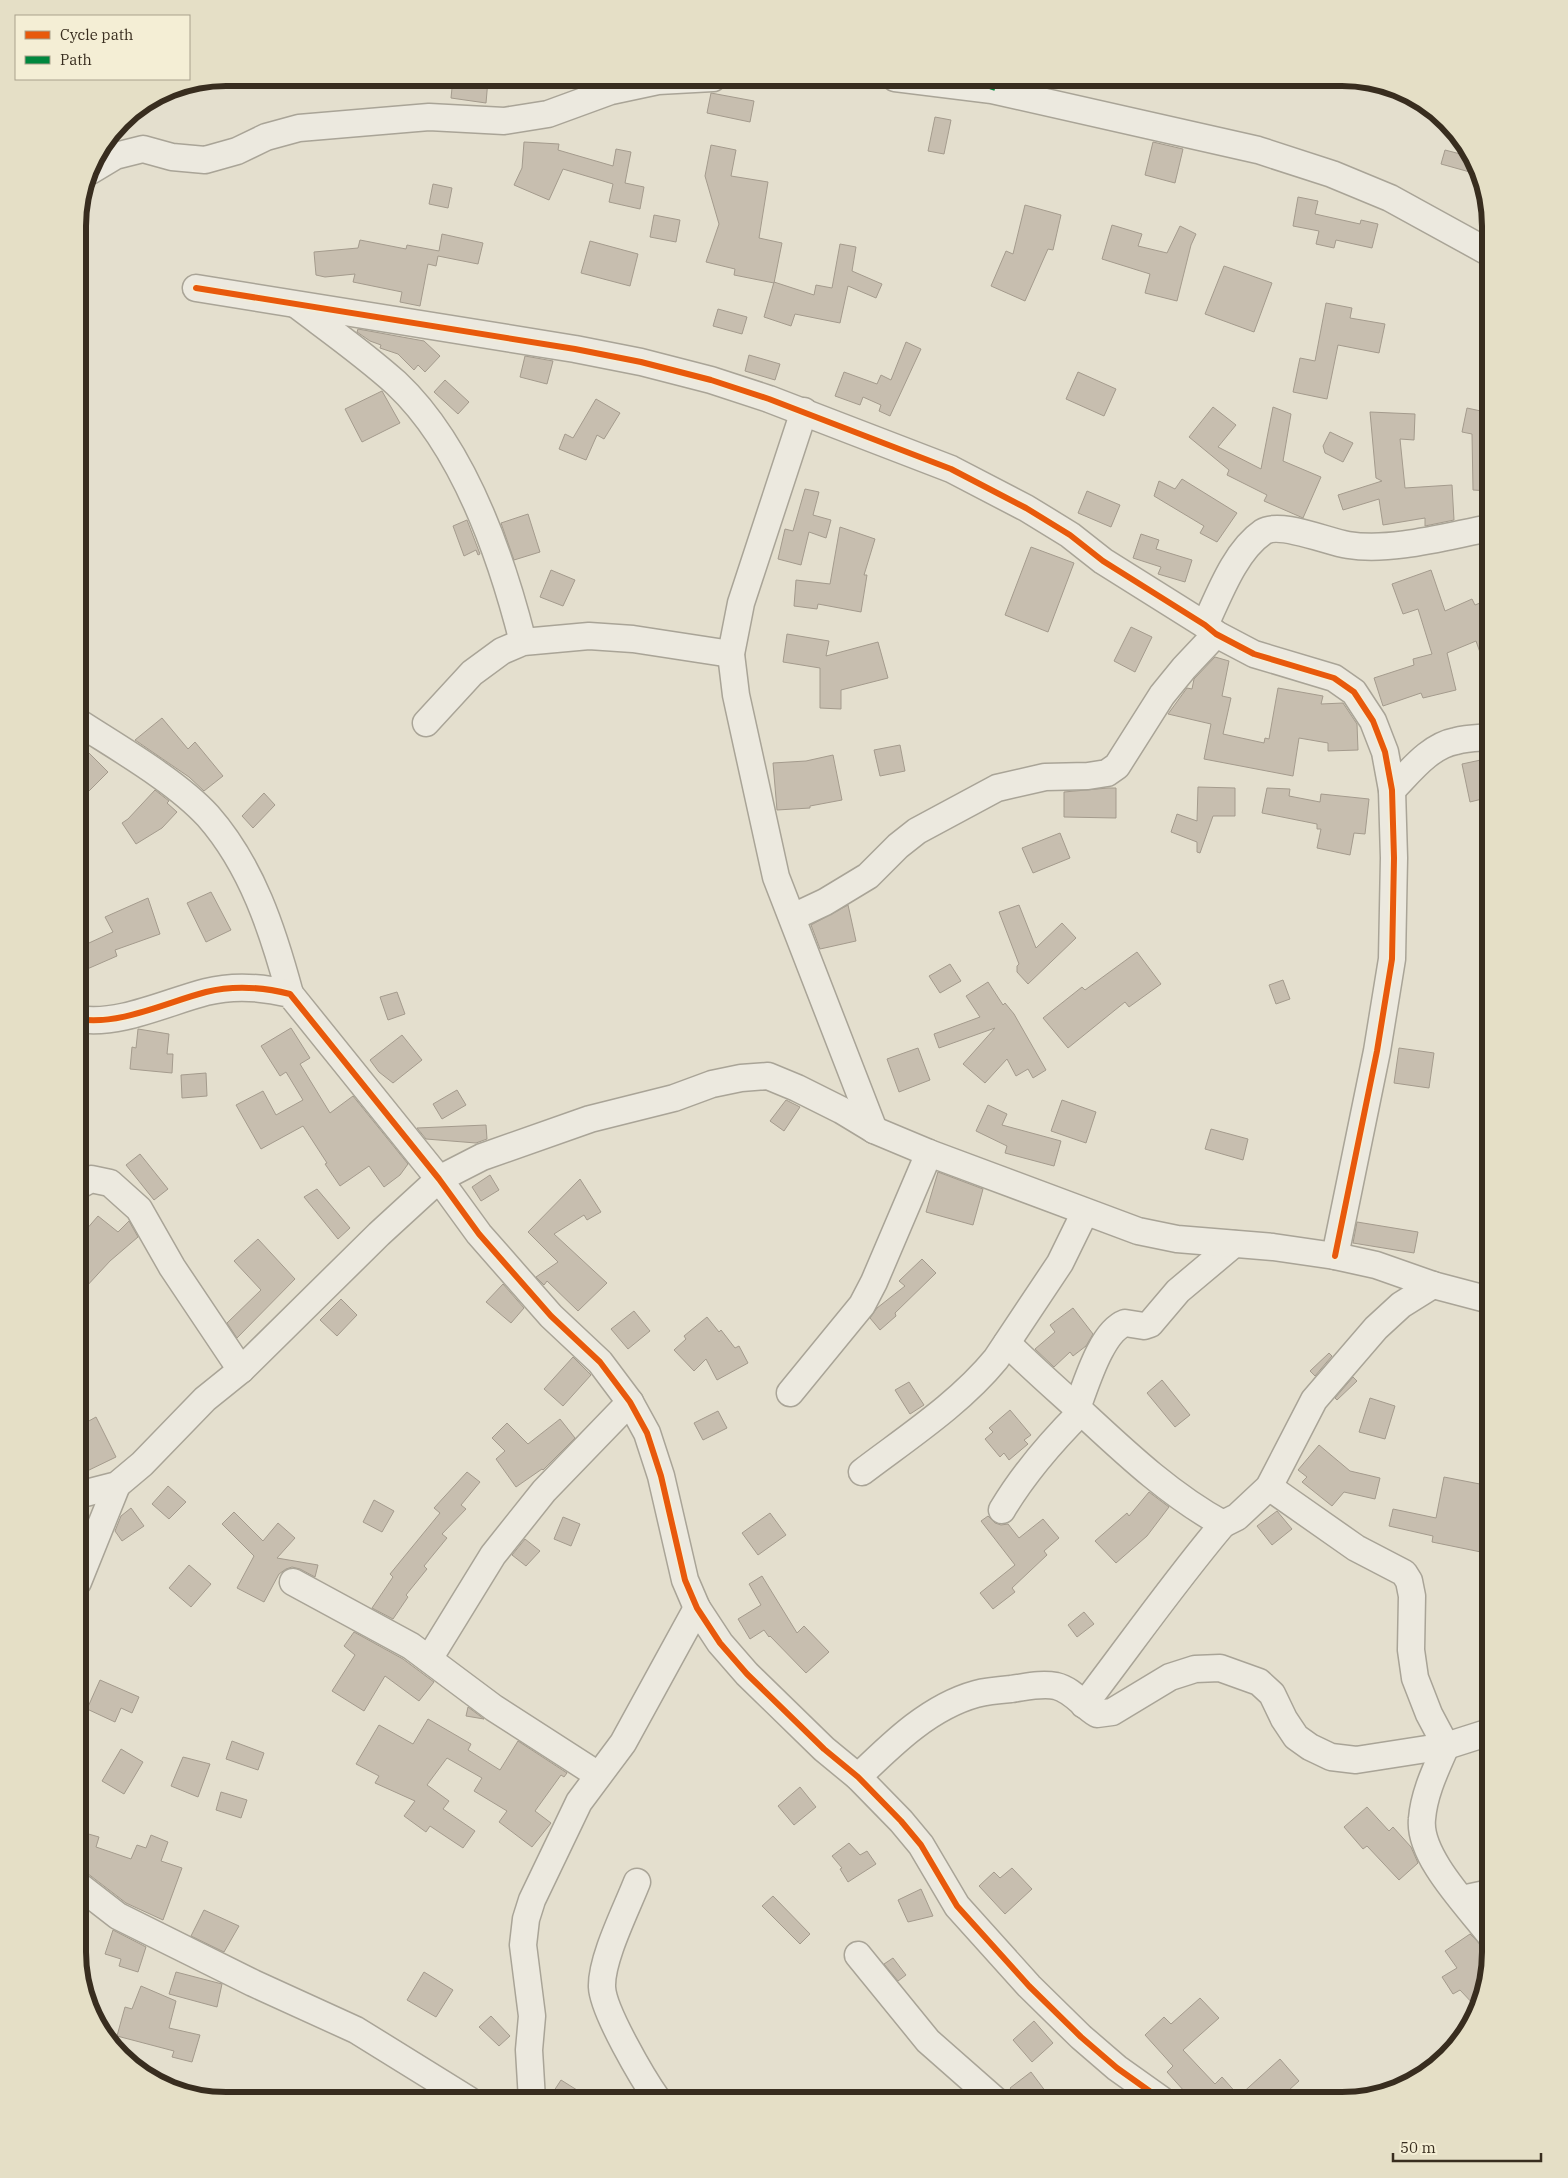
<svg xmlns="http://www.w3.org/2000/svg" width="1568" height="2178" font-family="'IBM Plex Serif',serif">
	<rect width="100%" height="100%" fill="#e4dfce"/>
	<g fill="#c7beaf" stroke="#a49b8d">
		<path d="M453,78L488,80L486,103L451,98Z"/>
		<path d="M711,93L754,101L750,122L707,113Z"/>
		<path d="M935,117L951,120L944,154L928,151Z"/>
		<path d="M524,142L559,144L558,150L613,166L616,149L631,152L625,183L644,187L640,209L609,202L613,184L563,169L549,200L514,185L522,168Z"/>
		<path d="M1153,142L1183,149L1175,183L1145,175Z"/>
		<path d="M711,145L736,150L731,176L768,182L759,238L782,243L774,283L734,275L735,269L706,262L719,224L705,176Z"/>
		<path d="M1445,150L1472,157L1477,174L1441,164Z"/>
		<path d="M433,184L452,188L448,208L429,204Z"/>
		<path d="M1298,197L1318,201L1315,214L1360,224L1361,220L1378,224L1372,248L1336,240L1334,248L1316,244L1319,231L1293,226Z"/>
		<path d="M1025,205L1061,215L1053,250L1048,249L1025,301L991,286L1006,251L1013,254Z"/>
		<path d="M654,215L680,220L676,242L650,237Z"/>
		<path d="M1112,225L1142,234L1138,246L1167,253L1180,226L1196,234L1191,245L1177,301L1145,293L1150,274L1102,259Z"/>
		<path d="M442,234L483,243L478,264L438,256L436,266L428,264L420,306L400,302L402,292L353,282L355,274L325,277L316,275L314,252L358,248L360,240L406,249L407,245L439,251Z"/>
		<path d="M590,241L638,254L630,286L581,273Z"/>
		<path d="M840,244L856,247L852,271L882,284L876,298L848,286L840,323L795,314L791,326L764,317L774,282L814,295L816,285L832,288Z"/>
		<path d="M1224,266L1272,283L1254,332L1205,314Z"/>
		<path d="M1326,303L1352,308L1350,318L1385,324L1379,353L1338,345L1327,399L1293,392L1300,358L1315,361Z"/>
		<path d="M718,309L747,317L742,334L713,326Z"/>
		<path d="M358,329L424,341L440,356L425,372L418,365L414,370L398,354L380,348L381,345L370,341L357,332Z"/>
		<path d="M906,342L921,349L890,416L879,411L881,405L863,397L860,405L835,396L844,372L877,384L881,375L891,380Z"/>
		<path d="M749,355L780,364L775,380L745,371Z"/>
		<path d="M525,356L553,361L547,384L520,377Z"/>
		<path d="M1078,372L1116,389L1104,416L1066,399Z"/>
		<path d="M445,380L469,402L458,414L434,392Z"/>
		<path d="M382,391L400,423L362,442L345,409Z"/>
		<path d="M596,399L620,413L604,439L597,435L586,460L559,449L565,434L573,438Z"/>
		<path d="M1213,407L1236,425L1218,447L1261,469L1273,407L1291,414L1283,461L1321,477L1303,518L1264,501L1267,495L1227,475L1229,470L1189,437Z"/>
		<path d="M1467,408L1490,413V491L1473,490L1472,434L1462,432Z"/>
		<path d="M1370,412L1415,414L1414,440L1400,439L1405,488L1452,485L1454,520L1425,526V518L1383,525L1379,499L1343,510L1338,495L1382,481L1376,478Z"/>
		<path d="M1330,432L1353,443L1343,462L1325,453L1323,446Z"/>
		<path d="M1182,479L1237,513L1217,542L1200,533L1204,526L1154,496L1159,481L1175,489Z"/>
		<path d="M805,489L819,492L813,515L831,520L826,538L809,532L801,565L778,559L785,529L793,531Z"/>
		<path d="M1087,491L1120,505L1111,527L1078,513Z"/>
		<path d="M528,514L540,552L514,560L501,523Z"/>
		<path d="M467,520L480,554L478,555L476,550L464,556L453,526Z"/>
		<path d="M840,527L875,539L864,575H867L861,612L818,604L817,609L794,606L796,580L830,584Z"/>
		<path d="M1141,534L1159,540L1156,549L1192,560L1185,582L1158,574L1161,567L1133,558Z"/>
		<path d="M1031,547L1074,563L1048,632L1005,615Z"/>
		<path d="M551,570L575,580L563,606L540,597Z"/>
		<path d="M1431,570L1445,611L1472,599L1475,605L1490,599V674L1488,675L1476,641L1447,653L1456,690L1423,698L1421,693L1383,706L1374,678L1414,665L1413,659L1432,654L1418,609L1403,614L1392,584Z"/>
		<path d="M1131,627L1152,637L1135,672L1114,661Z"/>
		<path d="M787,634L829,641L826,656L878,642L888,678L841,690V709L820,708V668L783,662Z"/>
		<path d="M1215,657L1229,661L1222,696L1231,698L1223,734L1264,743L1265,738L1269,739L1278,688L1323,696L1321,704L1343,703L1357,724L1358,750L1328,751V743L1299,738L1293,776L1204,759L1211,724L1168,714L1187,688L1192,689L1194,679Z"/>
		<path d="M162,718L188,749L195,742L223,776L204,791L189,777L135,740Z"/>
		<path d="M900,745L905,771L880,776L874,750Z"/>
		<path d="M87,751L108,772L87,793L78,784V760Z"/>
		<path d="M833,755L842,800L810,806V808L777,810L773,763L806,761Z"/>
		<path d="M1490,758V775L1487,776L1490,797L1470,802L1462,764Z"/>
		<path d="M1198,787L1235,788V816H1213L1200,853L1197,852V842L1171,832L1177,814L1197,821Z"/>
		<path d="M1108,788H1116V818L1064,817V792Z"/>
		<path d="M1267,788L1290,789L1289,796L1320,802L1321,794L1369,799L1365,834L1354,833L1350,855L1317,848L1321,829H1317V824L1262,813Z"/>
		<path d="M155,790L169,801L167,803L177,812L162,828L136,844L122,823L128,819Z"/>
		<path d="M264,793L275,805L253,828L242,816Z"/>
		<path d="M1060,833L1070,858L1033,873L1022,848Z"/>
		<path d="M211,892L231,930L206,942L187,903Z"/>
		<path d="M148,898L160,934L115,950L117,956L78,973V948L113,932L105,917Z"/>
		<path d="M848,905L856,941L820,949L811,925Z"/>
		<path d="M1019,905L1036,948L1062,923L1076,938L1028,984L1017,972V966L1019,964L999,912Z"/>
		<path d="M1137,952L1161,984L1129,1007L1125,1002L1068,1048L1043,1018L1082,987L1085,990Z"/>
		<path d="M950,964L961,981L940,993L929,976Z"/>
		<path d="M1283,980L1290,999L1276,1004L1269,985Z"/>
		<path d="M988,982L1003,1005L1005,1003L1014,1014L1046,1070L1033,1078L1028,1069L1016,1076L1007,1059L985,1083L963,1064L995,1028L939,1048L934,1034L980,1017L966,996Z"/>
		<path d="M397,992L405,1014L388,1020L380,997Z"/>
		<path d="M291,1028L310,1058L300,1064L330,1113L353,1096L408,1164L400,1175L384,1187L369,1166L340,1186L325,1164L327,1163L303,1126L261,1149L236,1105L263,1091L276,1115L303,1100L286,1072L280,1076L261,1046Z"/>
		<path d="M138,1029L169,1034L167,1054H173L172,1073L130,1069L132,1047L136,1048Z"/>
		<path d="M402,1035L422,1060L393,1083L379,1072L370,1060Z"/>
		<path d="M918,1048L930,1080L899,1092L887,1059Z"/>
		<path d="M1399,1048L1434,1053L1429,1088L1394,1083Z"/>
		<path d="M206,1073L207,1096L182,1098L181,1075Z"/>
		<path d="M457,1090L466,1105L442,1119L433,1104Z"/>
		<path d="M786,1100L800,1107L784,1131L770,1121Z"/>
		<path d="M1062,1100L1096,1112L1086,1143L1051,1131Z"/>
		<path d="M988,1105L1007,1114L1002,1125L1061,1141L1054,1166L1005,1153L1007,1146L976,1131Z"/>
		<path d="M486,1125L487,1139L476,1143L426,1139L417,1128Z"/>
		<path d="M1211,1129L1248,1139L1243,1160L1205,1149Z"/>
		<path d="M140,1154L168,1189L154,1200L126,1165Z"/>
		<path d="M938,1172L983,1189L973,1225L926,1212Z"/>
		<path d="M490,1175L499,1190L481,1201L472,1187Z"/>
		<path d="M580,1179L601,1212L587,1220L584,1215L554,1234L607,1283L578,1311L547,1281L544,1285L536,1277L558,1262L528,1232Z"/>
		<path d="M317,1189L350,1228L338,1239L304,1197Z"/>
		<path d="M98,1216L118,1232L129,1221L138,1237L110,1261L85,1288L78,1281V1239Z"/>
		<path d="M1357,1222L1418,1232L1414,1253L1353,1243Z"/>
		<path d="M258,1239L295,1279L237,1338L227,1323L261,1290L234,1261Z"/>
		<path d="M922,1259L936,1273L895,1313L896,1316L880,1330L870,1318L877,1308L905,1286L899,1281Z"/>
		<path d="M503,1284L524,1308L511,1323L486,1302Z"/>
		<path d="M341,1299L357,1315L337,1336L320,1320Z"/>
		<path d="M1073,1308L1093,1334L1086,1346L1073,1356L1070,1352L1054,1367L1035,1349L1055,1332L1050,1325Z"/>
		<path d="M634,1311L650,1331L628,1349L611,1329Z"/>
		<path d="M707,1317L719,1332L721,1330L735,1348L739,1346L748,1363L717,1380L706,1359L694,1371L674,1350L686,1339L684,1336Z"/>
		<path d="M1329,1353L1332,1356L1315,1376L1310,1371Z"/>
		<path d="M573,1357L591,1375L563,1406L544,1389Z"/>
		<path d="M1353,1377L1357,1381L1337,1400L1335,1398Z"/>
		<path d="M1162,1380L1190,1415L1175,1427L1147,1393Z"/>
		<path d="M909,1382L924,1405L910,1414L895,1390Z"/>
		<path d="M1370,1398L1395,1406L1385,1439L1359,1432Z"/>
		<path d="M1010,1410L1031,1435L1024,1440L1028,1444L1009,1460L1004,1453L1000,1457L985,1439L993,1432L989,1428Z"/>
		<path d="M718,1411L727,1428L703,1440L694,1423Z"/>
		<path d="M96,1417L116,1457L85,1472L78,1458V1427Z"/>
		<path d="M560,1419L575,1438L543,1470L542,1469L516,1487L496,1459L505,1451L492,1438L507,1423L528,1444Z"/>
		<path d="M1319,1445L1350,1471L1380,1478L1375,1499L1344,1492L1332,1506L1302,1482L1307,1477L1298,1470Z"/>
		<path d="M467,1472L480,1482L461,1505L466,1509L442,1534L447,1538L424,1566L427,1569L406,1595L408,1597L393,1619L372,1608L393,1577L390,1574L440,1513L434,1508Z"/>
		<path d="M1444,1477L1490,1486V1501L1481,1552L1432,1542L1433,1536L1389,1526L1393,1509L1436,1518Z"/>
		<path d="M168,1486L186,1502L169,1519L152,1504Z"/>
		<path d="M1149,1492L1169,1507L1147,1536L1116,1563L1095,1541L1127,1513L1129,1516Z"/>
		<path d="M374,1500L394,1511L382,1532L363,1522Z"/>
		<path d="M131,1508L144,1526L122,1541L115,1531L121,1516Z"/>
		<path d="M1277,1511L1292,1529L1272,1545L1257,1526Z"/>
		<path d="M234,1512L263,1541L278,1523L295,1538L277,1558L318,1565L315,1577L300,1569L292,1567L286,1569L279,1574L264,1602L237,1588L254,1556L222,1524Z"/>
		<path d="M770,1513L786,1535L758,1555L742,1533Z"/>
		<path d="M988,1516L995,1523L1001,1525L1008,1524L1019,1538L1043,1519L1059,1538L1044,1551L1047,1555L1012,1588L1015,1592L993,1609L980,1593L1015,1565L981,1521Z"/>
		<path d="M563,1517L580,1524L571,1546L554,1539Z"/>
		<path d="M525,1539L540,1551L526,1566L512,1555Z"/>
		<path d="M189,1565L211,1584L191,1607L169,1588Z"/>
		<path d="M762,1576L797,1633L804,1626L829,1652L806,1673L770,1636L769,1637L764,1630L750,1639L738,1619L761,1605L749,1584Z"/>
		<path d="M1084,1612L1094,1624L1077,1637L1068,1625Z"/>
		<path d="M354,1632L403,1659L434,1682L419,1701L385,1676L364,1711L332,1691L355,1655L344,1646Z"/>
		<path d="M100,1680L139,1697L132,1713L121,1708L115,1722L87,1709Z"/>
		<path d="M468,1707L484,1719L466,1716Z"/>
		<path d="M428,1719L471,1744L468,1750L500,1770L518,1741L567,1773L564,1777L561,1775L535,1811L551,1823L532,1847L499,1822L507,1811L474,1791L482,1778L447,1758L427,1785L449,1801L443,1809L475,1831L463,1848L430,1826L426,1832L404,1816L415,1801L375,1783L379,1776L356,1764L379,1725L413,1744Z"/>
		<path d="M232,1741L264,1753L258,1770L226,1759Z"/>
		<path d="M121,1749L143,1762L124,1794L102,1781Z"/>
		<path d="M183,1757L210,1764L198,1797L171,1786Z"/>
		<path d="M800,1787L816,1807L794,1825L778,1806Z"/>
		<path d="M221,1792L247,1800L241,1818L216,1810Z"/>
		<path d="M1367,1807L1389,1831L1393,1827L1411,1847L1418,1863L1399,1880L1367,1846L1363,1849L1344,1827Z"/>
		<path d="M78,1831L99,1837L96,1847L131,1859L137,1845L146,1848L151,1835L168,1842L161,1861L182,1868L163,1920L126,1903L87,1873L78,1870Z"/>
		<path d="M849,1843L860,1855L867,1851L876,1864L848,1882L840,1869L842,1868L832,1856Z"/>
		<path d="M1012,1868L1032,1889L1005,1914L979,1886L994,1872L1000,1878Z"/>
		<path d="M921,1889L933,1916L908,1922L898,1900Z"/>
		<path d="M773,1896L810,1934L800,1944L762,1906Z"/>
		<path d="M204,1910L239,1926L224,1952L191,1936Z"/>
		<path d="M113,1930L146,1947L138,1972L119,1966L121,1959L105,1954Z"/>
		<path d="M1470,1934L1490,1954L1476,2007L1460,1990L1453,1994L1442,1977L1457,1968L1445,1951Z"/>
		<path d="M893,1958L906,1975L898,1981L884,1964Z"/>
		<path d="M176,1972L222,1984L217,2007L169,1994Z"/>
		<path d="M424,1972L453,1990L436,2017L407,2000Z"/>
		<path d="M141,1986L176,2001L169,2028L200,2035L192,2062L172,2057L174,2051L117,2036L125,2007L132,2009Z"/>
		<path d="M1200,1998L1219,2018L1183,2050L1215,2084L1222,2077L1239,2096L1280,2059L1299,2081L1278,2100H1197L1188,2089L1185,2092L1167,2072L1173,2066L1145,2035L1164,2017L1171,2024Z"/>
		<path d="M491,2016L510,2036L499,2046L479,2027Z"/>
		<path d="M1034,2021L1053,2043L1032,2062L1013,2040Z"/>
		<path d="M1031,2072L1052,2100H1020L1010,2088Z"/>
		<path d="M561,2080L593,2100H548Z"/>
	</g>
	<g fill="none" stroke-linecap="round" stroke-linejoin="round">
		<g stroke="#a9a497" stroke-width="29">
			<g id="minor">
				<path d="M895,78L992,90L1258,150L1332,174L1390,198L1490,253"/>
				<path d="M90,171L115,156L143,149L172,157L205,160L237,151L266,137L299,128L429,117L504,121L548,114L611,91L658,81L713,78"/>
				<path d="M196,288L575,349L641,362L711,380L769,399L951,469L1026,508L1070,535L1103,561L1205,625L1216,634L1254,654L1334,678L1354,692L1373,721L1385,752L1392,790L1394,858L1392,959L1377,1051L1335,1256"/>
				<path d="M298,306C331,331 365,355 396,383C463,446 501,555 523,642"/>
				<path d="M804,411L741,603L731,654L736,695L776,877L874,1130"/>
				<path d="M1205,625C1219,595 1235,551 1263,532C1280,521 1328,542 1348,545C1392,552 1447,536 1490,528"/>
				<path d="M78,722C118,748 176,781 208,816C252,866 273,931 290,994"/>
				<path d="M426,723L472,673L502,651L523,642L589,636L633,639L731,654"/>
				<path d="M1392,790C1410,772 1429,746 1456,741C1467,738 1479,738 1490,737"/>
				<path d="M793,917L825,902L868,876L898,846L917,831L997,788L1045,777L1088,776L1107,773L1117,766L1162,695L1184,668L1216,634"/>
				<path d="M78,1019C119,1026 167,1002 206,992C234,985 262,987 290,994L439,1179L479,1234L551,1316L600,1362L630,1402L647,1433L661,1476L685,1580L697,1608L720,1643L747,1674L824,1749L858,1777L901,1821L921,1845L957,1906L1029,1986L1081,2037L1117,2068L1162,2100"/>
				<path d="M78,1186L91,1179L110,1183L139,1209L172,1267L241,1370"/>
				<path d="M1007,1343C1033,1369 1061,1393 1088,1418C1130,1457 1172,1496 1223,1524L1237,1517L1269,1487L1314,1400L1376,1328L1401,1305L1433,1285"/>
				<path d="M790,1393L862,1305L874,1282L929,1153"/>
				<path d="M1077,1408C1086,1385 1101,1332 1125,1323L1144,1326L1150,1324L1178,1291L1234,1244"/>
				<path d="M862,1472C908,1437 959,1404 996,1359L1060,1263L1085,1212"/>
				<path d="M1269,1487L1356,1548L1404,1573L1409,1581L1412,1596L1411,1650L1415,1678L1429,1714L1446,1746C1436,1769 1424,1793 1422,1819C1418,1856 1468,1906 1490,1935"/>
				<path d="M78,1495L117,1485L142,1464L205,1399L241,1370L379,1234L439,1179L482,1157L590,1119L674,1098L712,1084L741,1078L768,1076L797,1088L841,1110L874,1130L929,1153L1138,1231L1177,1239L1273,1247L1335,1256L1376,1265L1433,1285L1490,1300"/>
				<path d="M1002,1510C1024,1473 1051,1442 1081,1412"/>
				<path d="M78,1582L117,1485"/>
				<path d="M293,1582L411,1646L494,1708L598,1775"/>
				<path d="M429,1659L493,1555L544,1491L630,1402"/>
				<path d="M1084,1705C1130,1645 1174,1582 1223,1524"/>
				<path d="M858,1777C892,1744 929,1707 976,1694C987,1691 999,1690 1011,1689C1026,1687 1041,1683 1056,1686C1073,1690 1083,1706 1097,1714L1112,1712L1170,1677L1195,1669L1220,1668L1259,1682L1272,1694L1284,1719L1296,1737L1310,1747L1331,1757L1356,1760L1446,1746L1490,1732"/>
				<path d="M637,1882C626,1910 601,1959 602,1987C603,2011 643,2079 658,2100"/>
				<path d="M78,1885L118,1916L253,1983L356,2030L469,2100"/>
				<path d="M1462,1899L1490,1893"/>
				<path d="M858,1955L928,2041L995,2100"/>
				<path d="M532,2100L529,2050L532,2016L523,1945L526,1919L532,1900L579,1802L623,1743L697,1608"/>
			</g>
		</g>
		<use href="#minor" stroke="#ece9df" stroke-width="26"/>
		<path stroke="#00873e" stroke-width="5" stroke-dasharray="10 5" stroke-linecap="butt" d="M992,90L996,78"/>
		<g stroke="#f4eed5" stroke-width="9">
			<g id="cycleway">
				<path d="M196,288L575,349L641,362L711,380L769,399L951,469L1026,508L1070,535L1103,561L1205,625L1216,634L1254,654L1334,678L1354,692L1373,721L1385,752L1392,790L1394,858L1392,959L1377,1051L1335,1256"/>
				<path d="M78,1019C119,1026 167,1002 206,992C234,985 262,987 290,994L439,1179L479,1234L551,1316L600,1362L630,1402L647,1433L661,1476L685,1580L697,1608L720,1643L747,1674L824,1749L858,1777L901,1821L921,1845L957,1906L1029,1986L1081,2037L1117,2068L1162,2100"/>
			</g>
		</g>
		<use href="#cycleway" stroke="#e8590c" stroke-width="6"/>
	</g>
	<path d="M0 0H1568V2178H0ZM226 86H1342A140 140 0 0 1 1482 226V1952A140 140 0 0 1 1342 2092H226A140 140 0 0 1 86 1952V226A140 140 0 0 1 226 86Z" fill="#e5dfc6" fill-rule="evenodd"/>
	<path fill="none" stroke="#382d1f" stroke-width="6" d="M226 86H1342A140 140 0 0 1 1482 226V1952A140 140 0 0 1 1342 2092H226A140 140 0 0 1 86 1952V226A140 140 0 0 1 226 86Z"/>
	<rect x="15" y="15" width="175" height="65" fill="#f4eed5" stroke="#a9a18c"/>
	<rect x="25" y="31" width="25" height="8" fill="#e8590c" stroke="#a9a18c"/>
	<text x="60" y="40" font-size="15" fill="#382d1f">Cycle path</text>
	<rect x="25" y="56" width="25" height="8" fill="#00873e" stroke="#a9a18c"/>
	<text x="60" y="65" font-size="15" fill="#382d1f">Path</text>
	<path d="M1393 2153v8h148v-8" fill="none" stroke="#382d1f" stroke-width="2.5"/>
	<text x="1400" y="2153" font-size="15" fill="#382d1f" stroke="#f4eed5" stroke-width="4" paint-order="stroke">50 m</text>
</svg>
